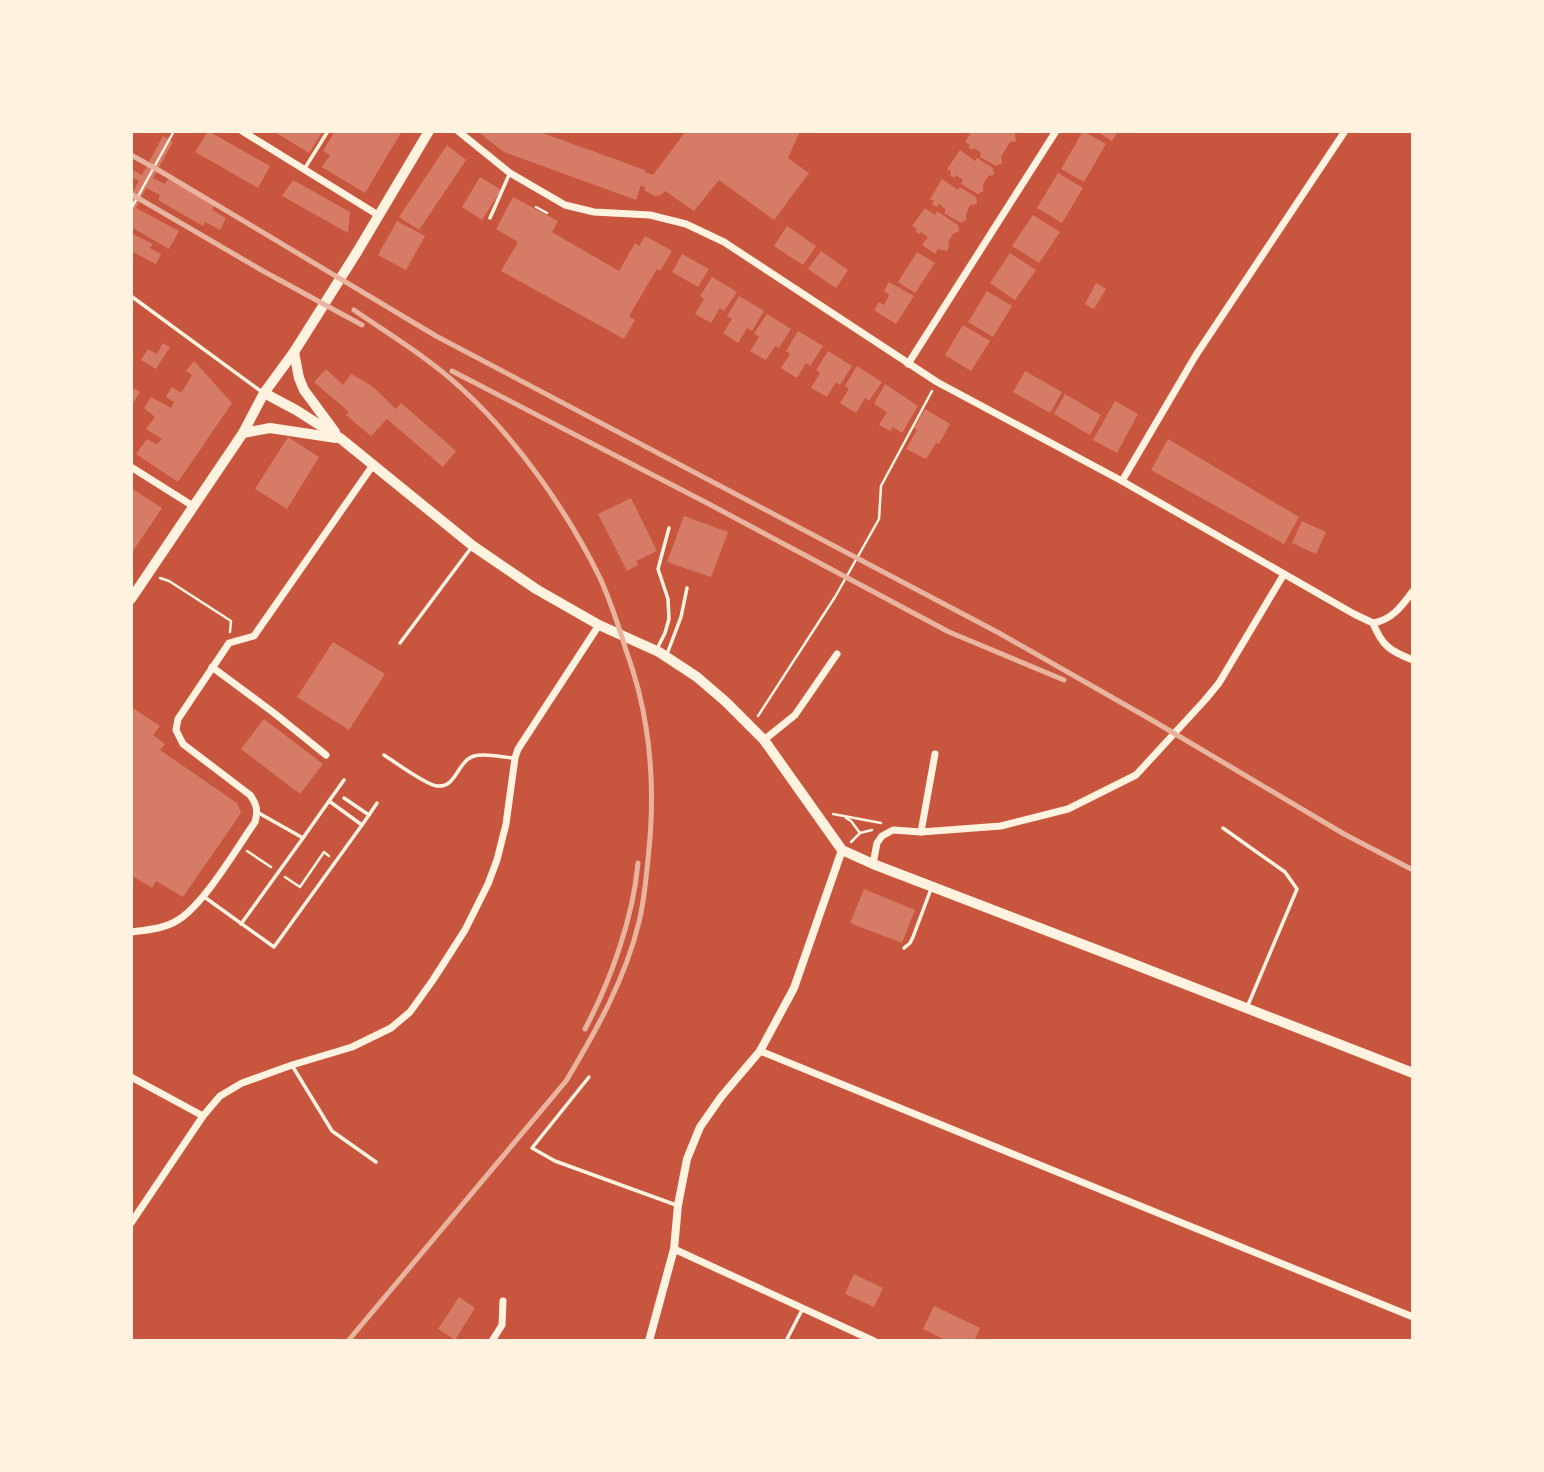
<svg xmlns="http://www.w3.org/2000/svg" width="1544" height="1472" font-family="'Golos Text',sans-serif">
	<rect width="100%" height="100%" fill="#c8553d"/>
	<g fill="#d67c66">
		<path d="M208,131L270,166L258,188L195,152Z"/>
		<path d="M273,131H323L309,153Z"/>
		<path d="M335,131H402L365,193L322,167L330,155L323,151Z"/>
		<path d="M477,131H537L645,170V172L653,175L686,131H800L788,158L809,173L774,220L719,180L694,211L665,191L661,195L655,196L644,190L646,188L641,185L636,200L504,152Z"/>
		<path d="M972,131H1011L1015,134L1016,141L1010,142L1001,157L1002,163L996,166L980,157L981,153L974,148L972,150L968,147L970,145L965,142Z"/>
		<path d="M1083,131L1106,144L1084,182L1061,169Z"/>
		<path d="M1096,131H1118L1112,141Z"/>
		<path d="M163,136L173,142L153,178L165,184L168,179L215,204L212,210L226,218L220,230L205,222L203,226L158,200L160,195L146,188L136,208L179,231L169,249L131,227V195L139,181L131,177V169L142,175Z"/>
		<path d="M447,145L466,160L419,230L399,217Z"/>
		<path d="M960,150L975,161L977,158L993,168L994,175L988,176L983,185V191L978,194L961,184L963,180L956,175L954,178L950,175L951,172L947,169Z"/>
		<path d="M1058,173L1083,188L1062,223L1037,208Z"/>
		<path d="M480,177L501,190L482,220L462,207Z"/>
		<path d="M942,179L958,190L960,187L976,197L977,204L970,205L966,214V220L961,223L944,213L946,210L939,204L937,207L932,204L934,201L930,199Z"/>
		<path d="M293,180L350,212L348,233L282,196Z"/>
		<path d="M513,197L558,221L552,232L619,271L635,243L639,246L645,236L672,251L660,271L657,269L629,316L635,320L624,339L501,271L518,242L496,229Z"/>
		<path d="M925,208L935,215L937,211L958,225L959,231L953,234L948,242L949,247L947,251L938,249L935,254L922,245L928,237L921,232L919,234L915,231L917,229L912,226Z"/>
		<path d="M1033,215L1060,232L1039,263L1012,246Z"/>
		<path d="M397,221L425,236L406,270L378,255Z"/>
		<path d="M787,226L816,246L803,265L774,246Z"/>
		<path d="M131,233L153,244L150,248L161,254L156,264L131,251Z"/>
		<path d="M821,251L848,270L836,288L808,269Z"/>
		<path d="M917,252L935,263L915,293L898,282Z"/>
		<path d="M1010,253L1036,270L1015,300L990,283Z"/>
		<path d="M682,254L709,269L698,287L672,272Z"/>
		<path d="M712,277L737,292L724,311L720,308L711,323L695,314L704,299L700,296Z"/>
		<path d="M889,282L914,296L896,324L874,310L879,302L884,305L889,295L884,291Z"/>
		<path d="M1096,283L1106,289L1094,309L1085,304Z"/>
		<path d="M987,291L1012,306L993,337L968,322Z"/>
		<path d="M739,296L764,311L752,331L747,328L738,343L723,333L732,319L727,316Z"/>
		<path d="M767,314L791,329L779,348L775,346L766,360L750,351L759,337L754,333Z"/>
		<path d="M963,325L990,341L971,371L945,355Z"/>
		<path d="M798,331L823,346L810,366L806,363L797,378L781,368L790,354L786,351Z"/>
		<path d="M163,343L170,347L156,369L141,360L148,349L157,354Z"/>
		<path d="M828,351L852,366L840,385L836,382L827,397L811,388L820,373L816,370Z"/>
		<path d="M194,361L232,403L178,482L136,454L147,439L157,444L162,439L146,429L155,417L144,408L151,397L171,408L174,402L166,397L172,387L181,393L192,375L186,371Z"/>
		<path d="M857,366L882,382L869,401L865,398L856,413L840,403L849,389L845,386Z"/>
		<path d="M326,369L343,385L351,374L353,375L372,386L396,409L401,403L456,451L443,467L387,419L371,436L346,415L349,412L314,382Z"/>
		<path d="M1025,371L1062,392L1050,413L1013,392Z"/>
		<path d="M885,384L918,406L902,433L893,427L890,431L879,425L887,412L874,404Z"/>
		<path d="M133,388L140,392L131,406V391Z"/>
		<path d="M1065,394L1101,415L1090,435L1054,414Z"/>
		<path d="M1115,401L1138,414L1117,453L1093,440Z"/>
		<path d="M925,409L950,424L939,444L936,443L926,459L906,449L917,430L914,428Z"/>
		<path d="M288,437L319,457L287,509L255,489Z"/>
		<path d="M1168,439L1299,517L1284,544L1151,470Z"/>
		<path d="M131,488L162,508L131,554Z"/>
		<path d="M631,498L657,551L636,561L638,565L627,571L598,514Z"/>
		<path d="M684,516L728,532L711,577L667,562Z"/>
		<path d="M1302,521L1326,532L1316,554L1292,543Z"/>
		<path d="M333,642L385,674L349,730L297,697Z"/>
		<path d="M131,707L160,726L153,735L165,744L160,750L237,803L241,813L183,897L156,881L152,888L131,875Z"/>
		<path d="M264,719L323,764L300,794L241,749Z"/>
		<path d="M864,889L915,910L902,943L850,923Z"/>
		<path d="M854,1274L883,1288L874,1307L845,1294Z"/>
		<path d="M459,1297L475,1308L455,1340L438,1329Z"/>
		<path d="M934,1306L980,1328L974,1341H947L923,1329Z"/>
	</g>
	<g fill="none" stroke-linecap="round" stroke-linejoin="round">
		<g stroke="#fff3e0" stroke-width="2.5">
			<path d="M536,207L547,213"/>
			<path d="M131,209L174,131"/>
			<path d="M160,578L169,581L231,621L230,632"/>
			<path d="M758,716L835,597L879,519L881,486L932,391"/>
			<path d="M833,814L881,823"/>
			<path d="M846,818L851,821L860,833"/>
			<path d="M851,842L860,833L872,830"/>
			<path d="M247,851L271,867"/>
			<path d="M285,877L300,887L324,852L329,856"/>
		</g>
		<g stroke="#fff3e0" stroke-width="3.5">
			<path d="M305,168L328,131"/>
			<path d="M490,218L509,175"/>
			<path d="M131,296L262,392"/>
			<path d="M400,643L471,548"/>
			<path d="M657,649L665,633L669,619L668,599L658,569L669,528"/>
			<path d="M667,654L681,617L687,588"/>
			<path d="M384,755C395,762 426,785 437,786C457,788 457,761 474,756C486,753 501,757 513,758"/>
			<path d="M344,798L369,815L362,825"/>
			<path d="M329,801L344,780"/>
			<path d="M369,815L377,803"/>
			<path d="M1223,828L1285,872L1297,889L1248,1005"/>
			<path d="M203,896L274,947L362,825L329,801L303,838L257,812"/>
			<path d="M241,924L303,838"/>
			<path d="M904,948L910,943L913,937L931,889"/>
			<path d="M293,1067L332,1131L376,1162"/>
			<path d="M589,1077L532,1148L555,1161L676,1205"/>
			<path d="M786,1341L802,1310"/>
		</g>
		<g stroke="#fff3e0" stroke-width="7">
			<path d="M242,131L378,215"/>
			<path d="M458,131L510,173L565,205L594,212L650,215L686,224L724,242L937,382L1122,481L1354,614L1373,623C1382,646 1390,651 1413,660"/>
			<path d="M908,364L1056,131"/>
			<path d="M131,467L193,506"/>
			<path d="M1122,481L1196,355L1345,131"/>
			<path d="M1373,623C1392,620 1402,606 1413,591"/>
			<path d="M212,667L274,713L326,755"/>
			<path d="M764,740L795,715L837,654"/>
			<path d="M921,832L935,754"/>
			<path d="M873,864L877,843L882,836L893,830L921,832L1001,826L1068,809L1136,775L1205,700L1219,683L1284,574"/>
			<path d="M131,932C147,930 164,929 178,920C205,903 236,849 255,822C258,811 257,804 250,795L183,744L176,730L178,719L229,643L254,636L373,465"/>
			<path d="M760,1051L1413,1317"/>
			<path d="M131,1077L203,1116L220,1096L242,1083L292,1065L352,1047L391,1028L410,1012L433,980L465,930L488,884L497,860L506,824L515,758L518,749L599,625"/>
			<path d="M131,1223L203,1116"/>
			<path d="M674,1249L874,1341"/>
			<path d="M492,1341L502,1325L503,1301"/>
		</g>
		<path stroke="#fff3e0" stroke-width="8" d="M649,1341L674,1249L678,1205L687,1159L700,1127L721,1097L760,1051L794,988L842,850"/>
		<g stroke="#fff3e0" stroke-width="10">
			<path d="M294,352L299,378L304,390L335,432"/>
			<path d="M264,393L296,410L340,438L473,546L536,589L599,625L659,652L697,677L726,702L764,740L842,850L873,864C1053,933 1234,1002 1413,1073"/>
			<path d="M243,433L270,428L336,438"/>
		</g>
		<path stroke="#fff3e0" stroke-width="10" d="M131,599L243,433L264,393L294,352L357,252L429,131"/>
		<g stroke="#e9b49f" stroke-width="5">
			<path d="M131,155L160,171L436,336L999,633L1150,719L1344,834L1413,870"/>
			<path d="M131,194L263,271L362,325"/>
			<path d="M452,371L707,503L949,632L1064,680"/>
			<path d="M585,1029C611,980 633,918 638,863"/>
			<path d="M348,1341L566,1081C596,1031 625,980 639,922C644,902 646,880 648,859C653,815 653,771 646,727C642,701 635,675 626,650C619,627 611,603 601,580C568,512 517,439 461,388C429,358 390,335 354,310"/>
		</g>
	</g>
	<rect width="1544" height="1472" fill="none" stroke="#fff3e0" stroke-width="266"/>
</svg>
